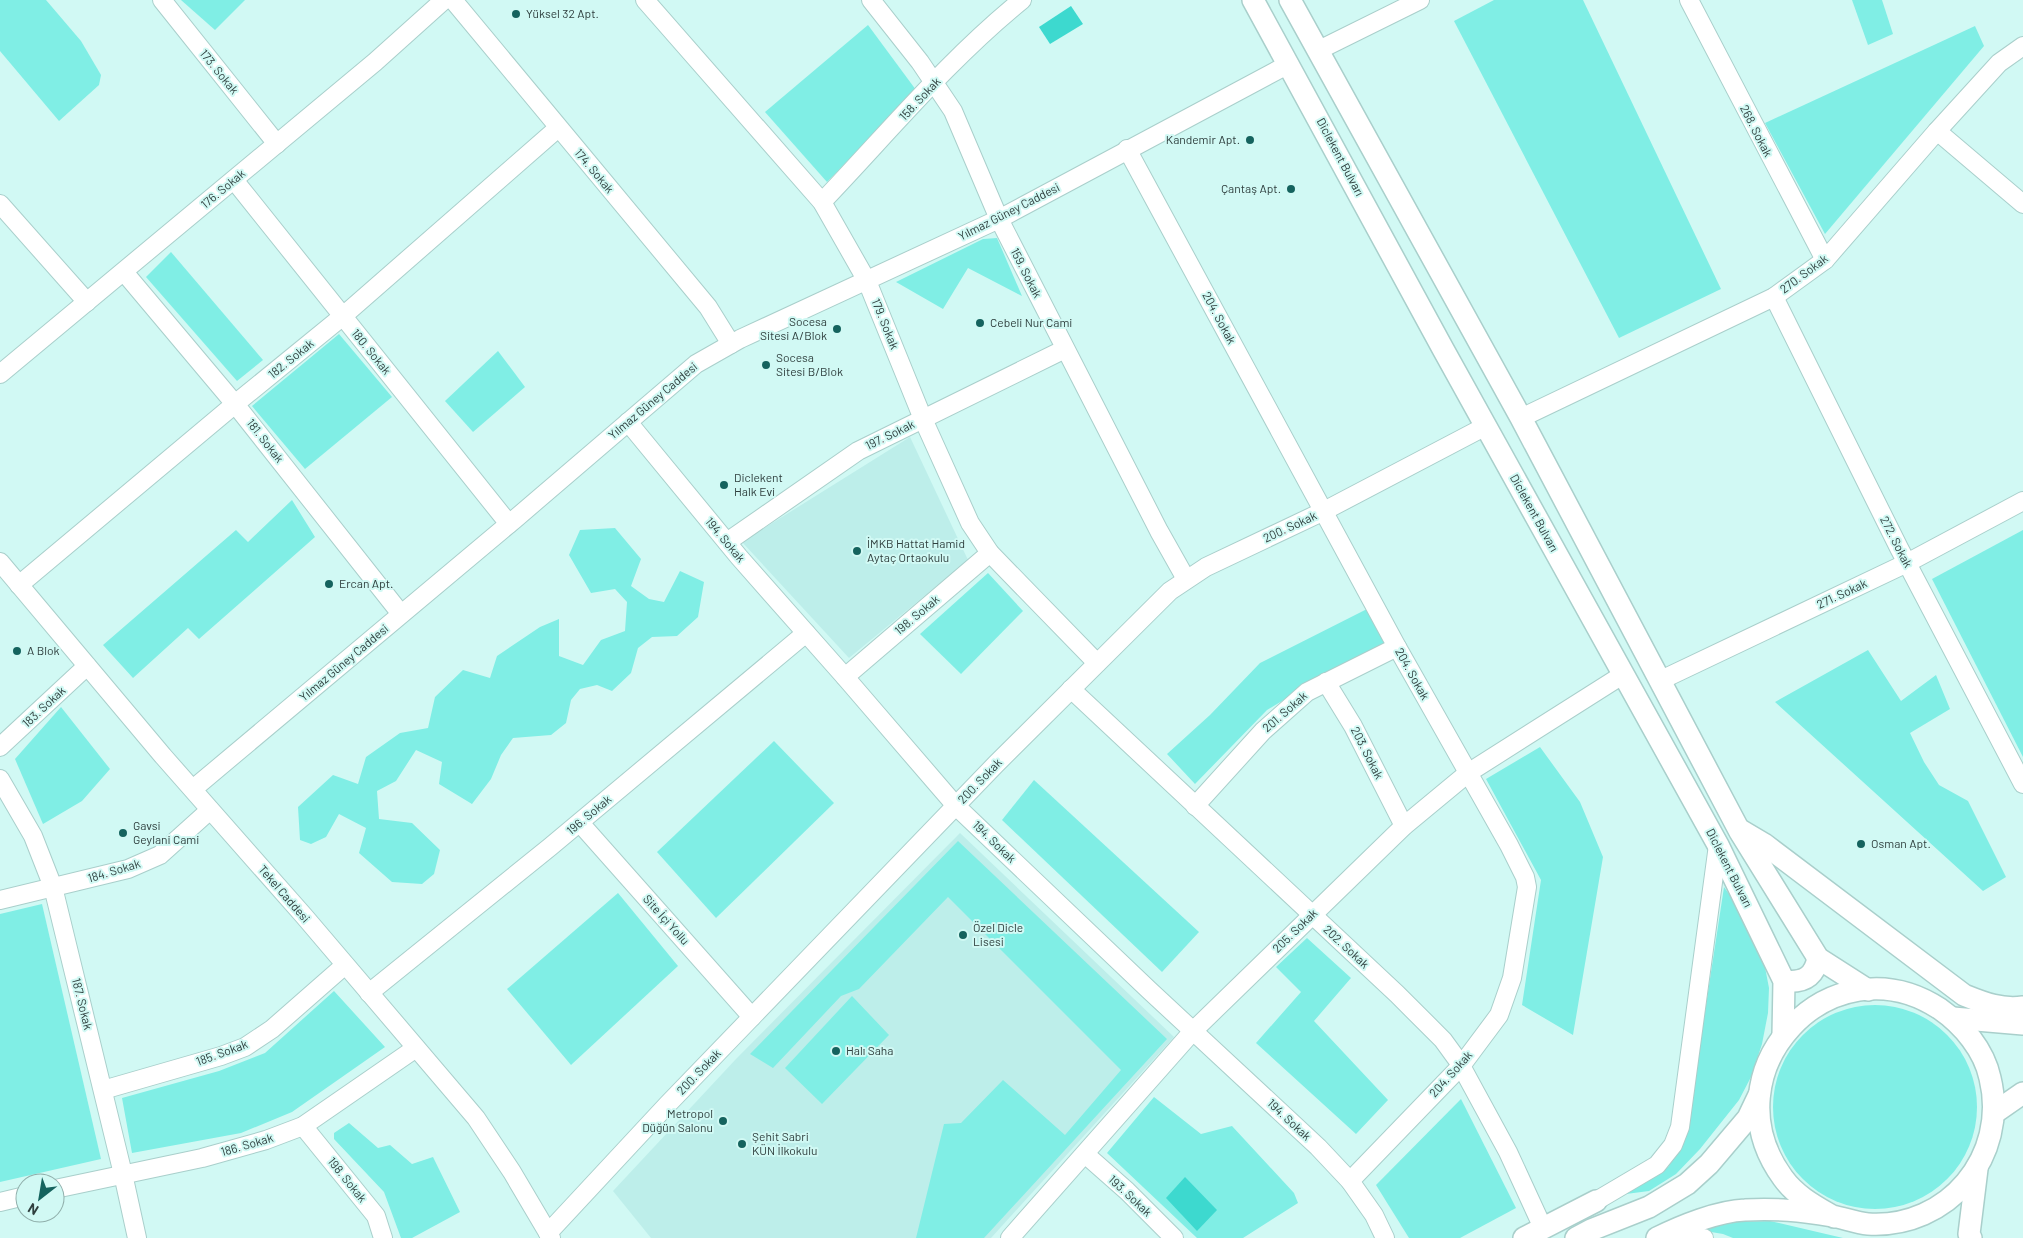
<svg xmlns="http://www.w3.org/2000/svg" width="2023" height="1238" font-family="Barlow,sans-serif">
	<rect width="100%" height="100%" fill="#d1f9f4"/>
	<g fill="#bdeeea">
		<path d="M910,437L968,560L849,658L742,542Z"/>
		<path d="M960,833L1174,1037L991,1238H651L613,1191L736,1059Z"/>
	</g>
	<g fill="#80eee5">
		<path d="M0,0H46L81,41L101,75L99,85L59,121L0,51Z"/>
		<path d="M181,0H245L215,30Z"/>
		<path d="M1494,0H1583L1721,289L1619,338L1454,21Z"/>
		<path d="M1852,0H1882L1893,34L1868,45Z"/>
		<path d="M868,25L916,90L827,182L765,112Z"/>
		<path d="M1975,26L1984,46L1825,234L1765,123Z"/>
		<path d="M997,238L1022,296L968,268L943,309L896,282L983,239Z"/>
		<path d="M171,252L263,360L237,381L146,277Z"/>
		<path d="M339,334L392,397L305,469L252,406Z"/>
		<path d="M498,351L525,387L473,432L445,401Z"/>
		<path d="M292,500L315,537L199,639L188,628L133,678L103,645L236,530L248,542Z"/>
		<path d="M615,528L641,559L631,586L649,599L664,602L680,571L704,582L698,617L677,636L652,637L638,648L631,673L612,691L597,685L580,689L571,700L566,723L551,735L513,738L501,755L491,779L472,804L439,784L442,762L416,750L396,781L377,791L379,819L412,823L440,850L434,874L422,884L392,882L359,853L366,828L339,814L326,837L311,844L300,840L298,807L333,775L358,784L366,757L400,733L428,728L435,697L463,670L490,678L497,656L540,627L559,619V656L583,665L601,640L625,631L627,602L615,589L591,593L569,555L580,530Z"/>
		<path d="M2023,530V757L1932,579Z"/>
		<path d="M988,573L1023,611L961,674L920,634Z"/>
		<path d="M1367,609L1385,643L1322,677L1267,710L1195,784L1167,754L1210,715L1260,663Z"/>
		<path d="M1868,650L1901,701L1936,675L1950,709L1910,733L1924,762L1939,785L1968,801L2006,877L1983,891L1775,702Z"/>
		<path d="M61,707L110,769L82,801L43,824L15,759Z"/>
		<path d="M774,741L834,803L716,918L657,852Z"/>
		<path d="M1540,747L1580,802L1603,857L1573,1035L1522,1005L1541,880L1486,779Z"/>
		<path d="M1034,780L1199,932L1162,972L1002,820Z"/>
		<path d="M958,841L1167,1039L984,1238H916L944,1124L961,1123L1003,1080L1065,1135L1121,1070L948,897L859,989L841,996L773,1068L750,1054Z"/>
		<path d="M1724,887L1739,908L1764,962L1769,988L1768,1013L1762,1044L1751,1077L1739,1100L1700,1149L1676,1174L1649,1191L1626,1194L1668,1167L1681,1149L1687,1130Z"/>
		<path d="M618,893L678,966L571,1065L507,989Z"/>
		<path d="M42,904L101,1159L0,1182V914Z"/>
		<path d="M1307,938L1351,978L1314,1021L1388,1100L1356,1134L1256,1043L1301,992L1276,967Z"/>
		<path d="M334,991L385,1047L292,1112L241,1133L132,1153L122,1098L219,1071L265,1053Z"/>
		<path d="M852,996L889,1035L822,1104L785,1068Z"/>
		<circle cx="1875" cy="1107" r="102"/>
		<path d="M1154,1097L1201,1134L1232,1126L1294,1193L1298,1203L1243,1238H1197L1107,1153Z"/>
		<path d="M1461,1099L1516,1208L1460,1238H1409L1376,1185Z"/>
		<path d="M349,1123L378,1148L390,1145L412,1164L433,1157L460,1212L412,1238H401L384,1192L334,1139V1133Z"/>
		<path d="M1770,1221L1843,1238H1733L1723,1234L1693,1229L1729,1222Z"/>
	</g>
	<g fill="#3dd9cf">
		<path d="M1071,6L1083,24L1050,44L1039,27Z"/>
		<path d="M1185,1177L1217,1210L1197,1231L1166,1198Z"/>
	</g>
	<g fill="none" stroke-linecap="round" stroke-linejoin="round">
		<g stroke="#a9cfcb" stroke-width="20">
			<g id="minor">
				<path d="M162,0L277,144"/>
				<path d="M453,0L708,307L731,344"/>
				<path d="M645,0L822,202L867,281L923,419L970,523L990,553L1097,663"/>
				<path d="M871,0L920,62L953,111L999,219L1159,531L1186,579"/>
				<path d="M1689,0L1825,260"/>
				<path d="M1319,50L1420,0"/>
				<path d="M1937,131L2023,204"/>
				<path d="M1127,149L1397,647L1509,845L1525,877L1527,887L1512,978L1499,1015L1461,1066L1350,1181"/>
				<path d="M234,180L509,524"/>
				<path d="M822,202C887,134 949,59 1022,0"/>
				<path d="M0,204L87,302"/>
				<path d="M124,272L235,404L401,614"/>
				<path d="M1774,297L1899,548L2023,784"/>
				<path d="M0,374L375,62L444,0"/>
				<path d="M1521,418L1774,297L1825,260L1937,131L1999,63L2023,46"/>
				<path d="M628,422L739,557L845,677L956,806L1149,990L1318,1147L1350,1181L1374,1215L1385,1238"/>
				<path d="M727,542L858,451L1065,349"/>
				<path d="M0,562L163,756L304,916L476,1118L512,1172L551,1238"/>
				<path d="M19,585L235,404L343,316L558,128"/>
				<path d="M845,677L990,553"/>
				<path d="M1659,681L1907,563L2023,501"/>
				<path d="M1326,682L1353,726L1404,826"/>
				<path d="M1071,689L1397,994L1443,1040L1459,1062L1508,1152L1543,1228"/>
				<path d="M0,747L87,666"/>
				<path d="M0,779L33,836L53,887L123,1174L137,1238"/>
				<path d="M193,789L515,519L696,364L740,339L999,219L1289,64"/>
				<path d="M1195,806L1263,731L1307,692L1397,647"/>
				<path d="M580,823L752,1017"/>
				<path d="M0,900L128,869L160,855L210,810"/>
				<path d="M369,993L550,847L806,633"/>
				<path d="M103,1090L221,1056L245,1047L272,1029L345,965"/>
				<path d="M303,1126L376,1216L383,1238"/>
				<path d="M1085,1154L1127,1191L1174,1238"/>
				<path d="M55,1189L202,1158L266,1140L303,1126L416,1048"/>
				<path d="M1596,1201L1657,1165L1673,1145L1680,1127L1718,845"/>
				<path d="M0,1202L25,1196"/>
				<path d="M548,1233L667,1105L996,764L1170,591L1206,567L1324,511L1486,426"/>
				<path d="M1010,1238L1193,1031L1404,826L1468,773L1624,674"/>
				<path d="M1691,1238H1704"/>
			</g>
		</g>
		<g stroke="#a9cfcb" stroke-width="24">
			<g id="major">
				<path d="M1253,0L1443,349L1718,845L1784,981L1783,1035"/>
				<path d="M1290,0L1521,418L1740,832L1818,958L1868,990"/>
				<path d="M1742,831L1764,844L1964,995C1984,1003 2001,1010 2023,1007"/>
				<path d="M1784,981C1803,983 1814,978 1818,958"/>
				<path d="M1953,1018L2023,1024"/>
				<path d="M1994,1113L2023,1093"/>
				<path d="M1524,1238L1596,1201"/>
				<path d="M1576,1238L1591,1230L1649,1207L1687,1184L1709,1164L1748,1118L1759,1095"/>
				<path d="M1657,1238C1681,1226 1718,1211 1745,1210C1776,1208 1801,1211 1832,1216C1844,1218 1856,1223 1868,1224C1948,1229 2009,1156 1990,1078C1984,1050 1963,1025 1940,1009C1831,937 1705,1072 1783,1178C1796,1196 1815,1206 1834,1217"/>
				<path d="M1971,1238L1969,1234L1977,1169"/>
			</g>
		</g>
		<use href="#minor" stroke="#fff" stroke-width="18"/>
		<use href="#major" stroke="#fff" stroke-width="21"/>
	</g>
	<g fill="#15635e" stroke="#d1f9f4" stroke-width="2">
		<circle cx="516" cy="14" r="5"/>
		<circle cx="1250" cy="140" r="5"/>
		<circle cx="1291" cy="189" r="5"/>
		<circle cx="980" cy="323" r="5"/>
		<circle cx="837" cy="329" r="5"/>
		<circle cx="766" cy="365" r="5"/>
		<circle cx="724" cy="485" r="5"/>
		<circle cx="857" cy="551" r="5"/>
		<circle cx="329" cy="584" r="5"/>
		<circle cx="17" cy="651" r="5"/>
		<circle cx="123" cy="833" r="5"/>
		<circle cx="1861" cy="844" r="5"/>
		<circle cx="963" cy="935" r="5"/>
		<circle cx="836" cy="1051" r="5"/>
		<circle cx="723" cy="1121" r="5"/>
		<circle cx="742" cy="1144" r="5"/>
	</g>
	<g text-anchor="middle" stroke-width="4" stroke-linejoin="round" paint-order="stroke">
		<g font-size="12" fill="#2f3f3e" stroke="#d1f9f4" text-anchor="start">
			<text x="526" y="18">Yüksel 32 Apt.</text>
			<text x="1240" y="144" text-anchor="end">Kandemir Apt.</text>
			<text x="1281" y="193" text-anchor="end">Çantaş Apt.</text>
			<text x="827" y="326" text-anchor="end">Socesa<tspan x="827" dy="14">Sitesi A/Blok</tspan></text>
			<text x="990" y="327">Cebeli Nur Cami</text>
			<text x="776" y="362">Socesa<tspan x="776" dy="14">Sitesi B/Blok</tspan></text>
			<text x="734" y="482">Diclekent<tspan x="734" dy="14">Halk Evi</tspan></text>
			<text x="867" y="548">İMKB Hattat Hamid<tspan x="867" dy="14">Aytaç Ortaokulu</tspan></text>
			<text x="339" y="588">Ercan Apt.</text>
			<text x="27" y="655">A Blok</text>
			<text x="133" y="830">Gavsi<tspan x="133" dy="14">Geylani Cami</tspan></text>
			<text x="1871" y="848">Osman Apt.</text>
			<text x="973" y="932">Özel Dicle<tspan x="973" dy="14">Lisesi</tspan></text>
			<text x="846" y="1055">Halı Saha</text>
			<text x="713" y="1118" text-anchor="end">Metropol<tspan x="713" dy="14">Düğün Salonu</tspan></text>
			<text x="752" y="1141">Şehit Sabri<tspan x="752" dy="14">KÜN İlkokulu</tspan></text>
		</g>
		<g font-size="12" fill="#2f3f3e" stroke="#d1f9f4">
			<text transform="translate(219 72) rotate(51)" y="4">173. Sokak</text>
			<text transform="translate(920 99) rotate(-47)" y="4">158. Sokak</text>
			<text transform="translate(1756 131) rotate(63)" y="4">268. Sokak</text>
			<text transform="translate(1340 157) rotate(62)" y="4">Diclekent Bulvarı</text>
			<text transform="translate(594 171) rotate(50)" y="4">174. Sokak</text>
			<text transform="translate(223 189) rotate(-40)" y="4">176. Sokak</text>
			<text transform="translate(1009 212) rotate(-27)" y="4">Yılmaz Güney Caddesi</text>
			<text transform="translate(1026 273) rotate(63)" y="4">159. Sokak</text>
			<text transform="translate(1804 274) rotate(-37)" y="4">270. Sokak</text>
			<text transform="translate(1219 318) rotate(62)" y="4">204. Sokak</text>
			<text transform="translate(885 324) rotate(68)" y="4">179. Sokak</text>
			<text transform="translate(371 352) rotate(51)" y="4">180. Sokak</text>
			<text transform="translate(291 359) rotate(-39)" y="4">182. Sokak</text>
			<text transform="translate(653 401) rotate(-40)" y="4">Yılmaz Güney Caddesi</text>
			<text transform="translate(890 435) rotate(-26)" y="4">197. Sokak</text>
			<text transform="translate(265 441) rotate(52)" y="4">181. Sokak</text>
			<text transform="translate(1534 513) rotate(61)" y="4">Diclekent Bulvarı</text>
			<text transform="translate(1290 527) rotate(-25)" y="4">200. Sokak</text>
			<text transform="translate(725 540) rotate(50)" y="4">194. Sokak</text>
			<text transform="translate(1896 542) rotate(63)" y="4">272. Sokak</text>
			<text transform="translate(1842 594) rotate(-25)" y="4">271. Sokak</text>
			<text transform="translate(917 615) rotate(-40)" y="4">198. Sokak</text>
			<text transform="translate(344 663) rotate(-40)" y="4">Yılmaz Güney Caddesi</text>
			<text transform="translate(1412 674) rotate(61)" y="4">204. Sokak</text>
			<text transform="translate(44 707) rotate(-43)" y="4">183. Sokak</text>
			<text transform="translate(1285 712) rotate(-41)" y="4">201. Sokak</text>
			<text transform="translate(1367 753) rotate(63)" y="4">203. Sokak</text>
			<text transform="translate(980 781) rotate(-46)" y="4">200. Sokak</text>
			<text transform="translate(589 815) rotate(-40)" y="4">196. Sokak</text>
			<text transform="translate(994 842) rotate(44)" y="4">194. Sokak</text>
			<text transform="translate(1729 868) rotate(63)" y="4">Diclekent Bulvarı</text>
			<text transform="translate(114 871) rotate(-17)" y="4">184. Sokak</text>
			<text transform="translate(284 894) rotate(49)" y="4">Tekel Caddesi</text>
			<text transform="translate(666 920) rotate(48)" y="4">Site İçi Yollu</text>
			<text transform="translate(1295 931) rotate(-44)" y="4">205. Sokak</text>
			<text transform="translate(1346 947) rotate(43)" y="4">202. Sokak</text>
			<text transform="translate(82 1004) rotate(76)" y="4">187. Sokak</text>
			<text transform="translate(222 1053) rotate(-20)" y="4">185. Sokak</text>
			<text transform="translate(699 1072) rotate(-46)" y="4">200. Sokak</text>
			<text transform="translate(1451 1074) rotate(-48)" y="4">204. Sokak</text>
			<text transform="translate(1289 1120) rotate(43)" y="4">194. Sokak</text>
			<text transform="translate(247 1145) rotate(-16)" y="4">186. Sokak</text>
			<text transform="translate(347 1180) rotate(51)" y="4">198. Sokak</text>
			<text transform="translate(1130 1196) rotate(43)" y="4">193. Sokak</text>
		</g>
	</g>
	<g transform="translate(40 1198) rotate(211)"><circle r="24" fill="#d1f9f4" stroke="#90afab"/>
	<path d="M0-4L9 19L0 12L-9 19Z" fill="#15635e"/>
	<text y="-8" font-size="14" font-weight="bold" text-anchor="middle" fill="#2f3f3e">N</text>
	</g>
</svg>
